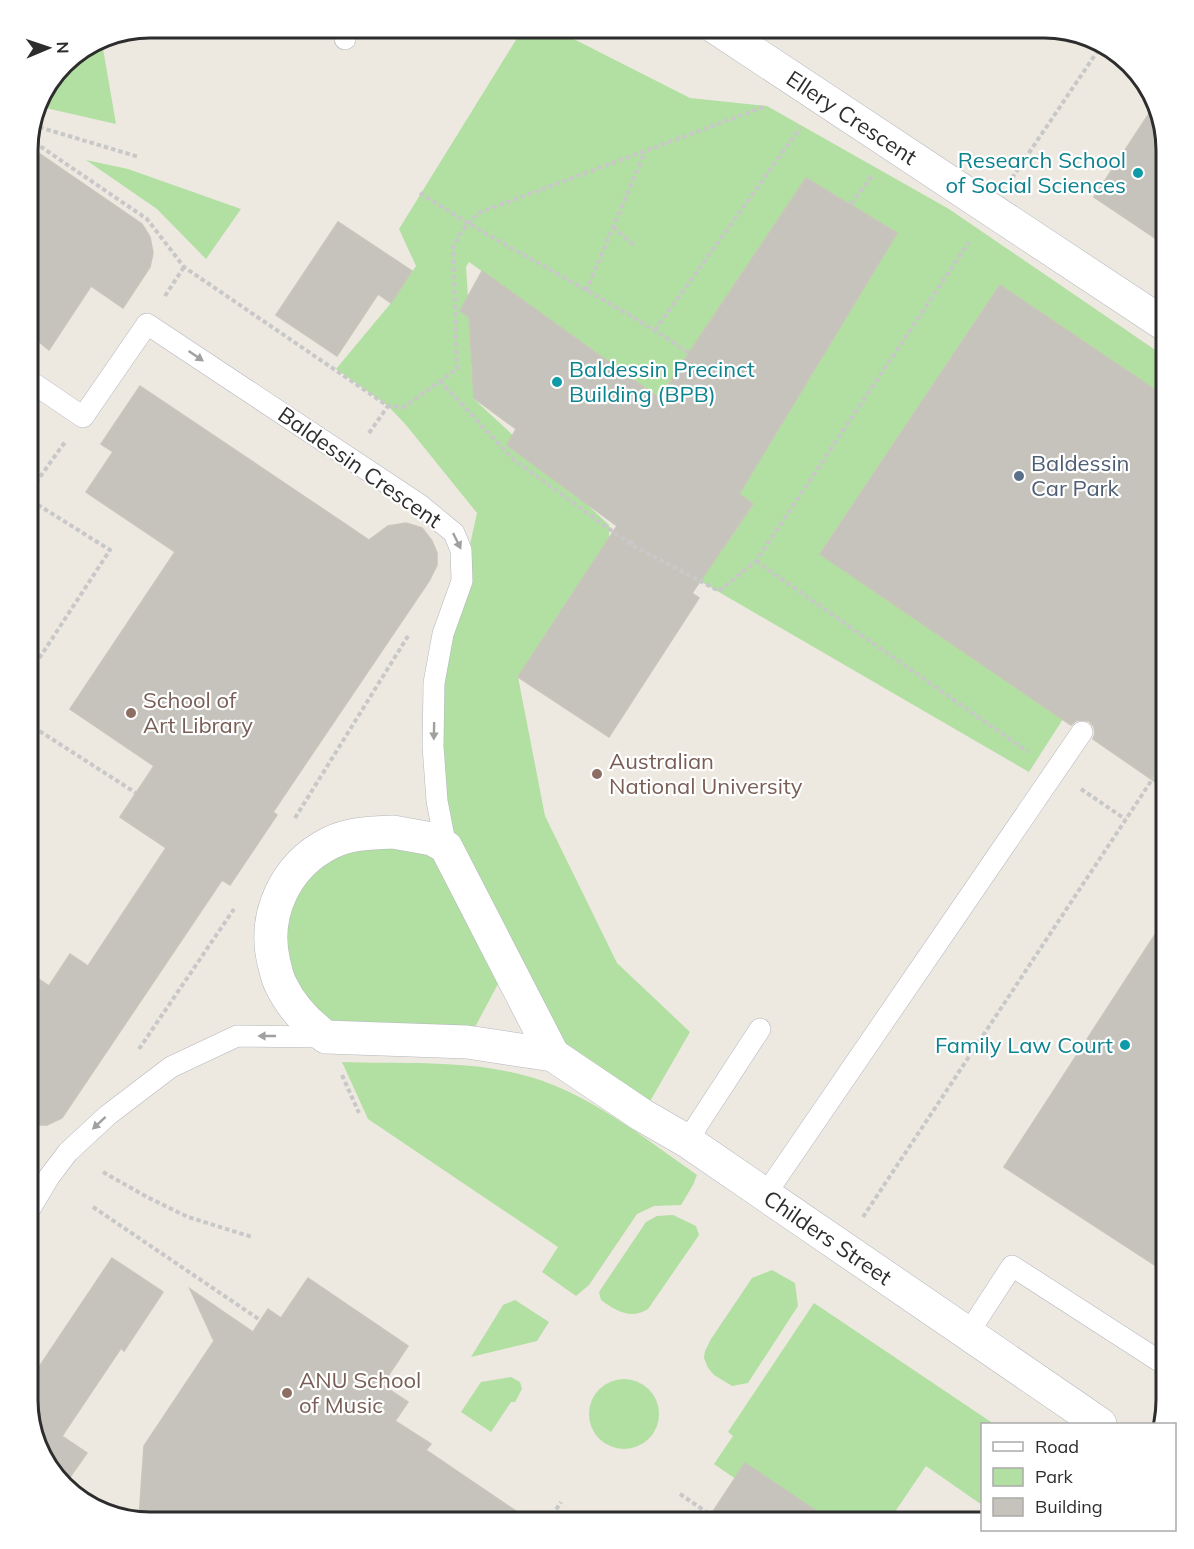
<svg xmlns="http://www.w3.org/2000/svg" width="1194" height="1549" font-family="Mulish,sans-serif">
	<rect width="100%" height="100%" fill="#ede9e1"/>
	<g fill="#b2dfa2">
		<path d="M524,27H550L690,98L767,106L949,209L1167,358V398L1000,285L820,553L1063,719L1029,772L700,581L753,505L739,494L897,233L806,178L659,398L469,262L466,267L468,297L460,311L469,317L472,377L482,386L474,399L609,525V539L518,677L545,816L617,963L690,1032L642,1115L553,1055L506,969L467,1042L326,1037L271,939L317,851L432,839L433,746L462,581L477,513L406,425L388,406L336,369L391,303L416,266L399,229Z"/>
		<path d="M101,37L116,124L37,106L40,95L68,58Z"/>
		<path d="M86,160L128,169L241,209L206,259L157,209Z"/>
		<path d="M342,1062C399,1064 464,1060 519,1074C586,1090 641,1136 697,1175L693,1185L681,1205L654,1206L637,1214L589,1285L576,1296L542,1272L558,1247L368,1119Z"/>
		<path d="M673,1215L696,1226L699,1235L648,1309C631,1320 616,1311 601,1300L599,1292L646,1222L657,1216Z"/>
		<path d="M772,1270L795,1283L798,1306L748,1383L732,1386L714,1375L708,1368L704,1358L705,1351L711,1339L752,1278Z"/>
		<path d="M515,1300L549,1322L537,1341L471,1357L503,1305Z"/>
		<path d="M814,1303L994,1424H982V1505L926,1466L888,1522H798L714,1464L733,1436L728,1432Z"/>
		<path d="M511,1377L520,1382L522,1389L515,1402H511L491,1432L461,1412L481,1382Z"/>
		<circle cx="624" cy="1414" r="35"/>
	</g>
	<g fill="#c6c3bc" stroke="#c9c5ba" stroke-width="1.5">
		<path d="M1154,106L1167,149V246L1094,197Z"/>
		<path d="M27,145L142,224L150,237L153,253L150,267L123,308L91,286L49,350L27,332Z"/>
		<path d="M806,178L897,233L739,494L753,504L692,593L699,598L609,737L518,677L617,526L507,445L516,429L474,398L469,317L460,311L482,271L659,398Z"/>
		<path d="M338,222L412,271L391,303L378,294L337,356L276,315Z"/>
		<path d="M1000,285L1167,398V790L1093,739L1095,734L1094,727L1089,721L1077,720L1071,725L820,554Z"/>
		<path d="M140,386L369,540L388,526L406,523L422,528L432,541L437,553V565L429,581L273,812L277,815L230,885L222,880L62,1118L47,1125H27V971L49,986L70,954L88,966L166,848L120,817L154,766L70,709L175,552L86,492L113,452L101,444Z"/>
		<path d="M1167,916V1273L1004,1167Z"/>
		<path d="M112,1258L163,1292L124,1351L121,1348L62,1436L87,1453L65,1484L47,1467L27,1400V1385Z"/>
		<path d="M308,1278L408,1346L382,1385L408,1402L395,1421L431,1444L426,1450L532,1522H149L139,1519L144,1446L214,1341L190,1289L253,1332L268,1309L281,1318Z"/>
		<path d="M745,1463L833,1522H706Z"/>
	</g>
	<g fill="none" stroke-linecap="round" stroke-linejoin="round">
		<g stroke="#b4b6bf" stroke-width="22">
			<g id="service">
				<path d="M345,39L347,27"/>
				<path d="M27,379L83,417L147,324L420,505L454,533L461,550L462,581L443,634L434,683L433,746L437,801L446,847"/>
				<path d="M687,1141L760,1029"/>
				<path d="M765,1195L1082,732"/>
				<path d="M28,1212L49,1177L68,1152L108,1115L171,1067L237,1036L326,1037"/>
				<path d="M967,1335L1012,1266L1167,1366"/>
			</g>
		</g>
		<g stroke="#b4b6bf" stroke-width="34">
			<g id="minor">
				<path id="s1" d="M715,27L1167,326"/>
				<path d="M393,832L432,839L446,847L553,1055L467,1042L326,1037C307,1023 291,1006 281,985C277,978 276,970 274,963C262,914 286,865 330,843C350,833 372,833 393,832Z"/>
				<path id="s2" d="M553,1055L642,1115L687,1141L1100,1424"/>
			</g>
		</g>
		<g stroke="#c8c8c8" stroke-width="4" stroke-dasharray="4.5 3" stroke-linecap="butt">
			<path d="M793,27L801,35"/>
			<path d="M806,27L808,41"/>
			<path d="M32,125L139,157"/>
			<path d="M28,138L147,219L184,267L388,406L404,407L457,369L453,247L461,232L478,213L766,106"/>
			<path d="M1012,178L1103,43"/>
			<path d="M420,193C508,251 603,294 689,353"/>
			<path d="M851,204L872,176"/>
			<path d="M613,227L635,246"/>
			<path d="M586,291L645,152"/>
			<path d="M165,296L184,267"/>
			<path d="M655,330L800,128"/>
			<path d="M440,381L513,459L630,544L719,591L756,561L969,242"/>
			<path d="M369,433L388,406"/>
			<path d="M27,495L65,442"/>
			<path d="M630,544L634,538"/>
			<path d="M756,561L1028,752"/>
			<path d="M27,677L110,550L27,498"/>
			<path d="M27,723L136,793"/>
			<path d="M1081,789L1125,819"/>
			<path d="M295,818L408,636"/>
			<path d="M139,1049L234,909"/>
			<path d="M342,1075L359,1113"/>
			<path d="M103,1172L147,1197L188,1217L252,1237"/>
			<path d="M93,1207L260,1320"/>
			<path d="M863,1217L1167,757"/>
			<path d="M680,1494L721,1522"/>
			<path d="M548,1522L561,1502"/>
		</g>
		<use href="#service" stroke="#fff" stroke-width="21"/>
		<use href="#minor" stroke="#fff" stroke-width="33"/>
	</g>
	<defs><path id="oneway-solid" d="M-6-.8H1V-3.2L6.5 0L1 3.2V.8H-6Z" transform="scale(1.5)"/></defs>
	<g fill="#a0a0a0">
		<use href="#oneway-solid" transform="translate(196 356) rotate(34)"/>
		<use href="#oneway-solid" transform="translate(457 541) rotate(64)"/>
		<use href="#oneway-solid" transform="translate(434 731) rotate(91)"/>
		<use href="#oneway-solid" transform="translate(267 1036) rotate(-180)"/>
		<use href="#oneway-solid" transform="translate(99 1123) rotate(137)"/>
	</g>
	<g fill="#0f9aa8" stroke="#fff" stroke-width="2">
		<circle cx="1138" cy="173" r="6"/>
		<circle cx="557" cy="382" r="6"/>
		<circle cx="1125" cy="1045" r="6"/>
	</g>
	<circle fill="#5c6f8a" stroke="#fff" stroke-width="2" cx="1019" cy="476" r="6"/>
	<g fill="#8d6e63" stroke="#fff" stroke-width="2">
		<circle cx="131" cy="713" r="6"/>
		<circle cx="597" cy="774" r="6"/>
		<circle cx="287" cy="1393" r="6"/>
	</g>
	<g text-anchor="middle" stroke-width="4.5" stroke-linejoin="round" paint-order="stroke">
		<g font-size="22" fill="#2d2d2d" stroke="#fff">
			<text dy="8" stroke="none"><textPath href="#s1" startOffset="164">Ellery Crescent</textPath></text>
			<text transform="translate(360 467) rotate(35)" y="8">Baldessin Crescent</text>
			<text dy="8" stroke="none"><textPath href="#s2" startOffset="330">Childers Street</textPath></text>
		</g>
		<g font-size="22" fill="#0d838f" stroke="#fff" text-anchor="end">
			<text x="1126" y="168">Research School<tspan x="1126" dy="25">of Social Sciences</tspan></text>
			<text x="569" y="377" text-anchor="start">Baldessin Precinct<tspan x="569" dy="25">Building (BPB)</tspan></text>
			<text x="1113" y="1053">Family Law Court</text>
		</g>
		<g font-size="22" fill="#4e5e75" stroke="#fff" text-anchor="start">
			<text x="1031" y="471">Baldessin<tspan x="1031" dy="25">Car Park</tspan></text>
		</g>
		<g font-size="22" fill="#785e54" stroke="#fff" text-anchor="start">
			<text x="143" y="708">School of<tspan x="143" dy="25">Art Library</tspan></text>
			<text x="609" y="769">Australian<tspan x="609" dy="25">National University</tspan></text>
			<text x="299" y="1388">ANU School<tspan x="299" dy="25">of Music</tspan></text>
		</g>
	</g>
	<path d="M0 0H1194V1549H0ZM150 38H1044A112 112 0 0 1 1156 150V1400A112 112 0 0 1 1044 1512H150A112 112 0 0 1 38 1400V150A112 112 0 0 1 150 38Z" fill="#fff" fill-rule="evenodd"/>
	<path fill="none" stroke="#2d2d2d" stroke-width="3" d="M150 38H1044A112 112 0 0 1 1156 150V1400A112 112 0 0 1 1044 1512H150A112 112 0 0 1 38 1400V150A112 112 0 0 1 150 38Z"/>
	<rect x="981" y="1423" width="195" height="108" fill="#ffffff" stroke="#ababab" stroke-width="1.5"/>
	<rect x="993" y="1442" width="30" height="9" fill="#ffffff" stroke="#ababab" stroke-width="1.5"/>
	<text x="1035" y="1453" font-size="18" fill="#2d2d2d">Road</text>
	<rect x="993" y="1468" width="30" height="18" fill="#b2dfa2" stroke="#ababab" stroke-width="1.5"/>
	<text x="1035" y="1483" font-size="18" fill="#2d2d2d">Park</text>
	<rect x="993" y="1498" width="30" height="18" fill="#c6c3bc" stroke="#ababab" stroke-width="1.5"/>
	<text x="1035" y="1513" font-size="18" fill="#2d2d2d">Building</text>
	<g transform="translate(48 48) rotate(88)" stroke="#ffffff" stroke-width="4.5" paint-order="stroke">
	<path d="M0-4.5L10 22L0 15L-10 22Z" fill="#2d2d2d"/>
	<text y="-9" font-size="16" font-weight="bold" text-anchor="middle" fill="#2d2d2d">N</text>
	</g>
</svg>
